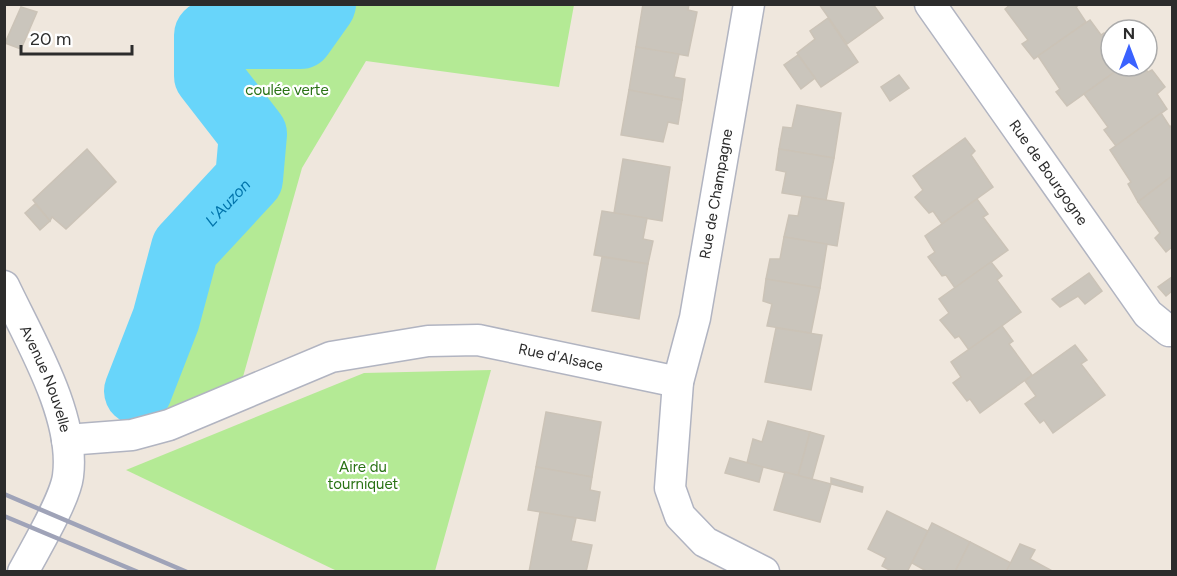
<svg xmlns="http://www.w3.org/2000/svg" width="1177" height="576" font-family="Figtree,sans-serif">
	<rect width="100%" height="100%" fill="#efe7dd"/>
	<g fill="#b4ea95">
		<path d="M322,5H574L559,87L366,61L302,168L237,398L169,425L138,391L166,319L185,248L249,179L253,134L208,76V35H300Z"/>
		<path d="M491,370L435,571H337L126,470L364,373Z"/>
	</g>
	<g fill="none" stroke-linecap="round" stroke-linejoin="round">
		<path stroke="#68d5fa" stroke-width="68" id="s1" d="M138,391L166,319L185,248L249,179L253,134L208,76V35H300L322,4"/>
	</g>
	<g fill="#cac5bc" stroke="#cbc3b7" stroke-width="1.5">
		<path d="M643,4H689L688,10L697,12L688,56L636,47Z"/>
		<path d="M819,4H873L883,18L847,44Z"/>
		<path d="M1011,4H1080L1076,7L1086,22L1034,59L1022,44L1028,40L1005,9Z"/>
		<path d="M21,7L37,12L21,49L5,43Z"/>
		<path d="M828,18L858,62L821,87L797,53L815,39L810,31Z"/>
		<path d="M1090,20L1101,35L1104,33L1111,42L1109,56L1111,66L1119,69L1067,106L1056,92L1060,89L1038,56Z"/>
		<path d="M636,47L679,54L674,77L685,79L682,100L629,90Z"/>
		<path d="M798,55L815,78L801,89L784,65Z"/>
		<path d="M1123,66H1143L1148,72L1152,70L1165,87L1157,94L1167,109L1116,146L1104,130L1108,127L1084,94Z"/>
		<path d="M899,75L909,88L890,101L881,87Z"/>
		<path d="M629,90L682,100L678,124L668,122L663,142L621,135Z"/>
		<path d="M797,105L841,113L834,158L779,149L783,127L792,128Z"/>
		<path d="M1161,113L1170,127L1172,125V176L1138,202L1128,184L1131,182L1110,150Z"/>
		<path d="M965,138L975,151L971,155L993,187L942,224L933,211L929,213L915,197L923,190L913,176Z"/>
		<path d="M87,149L116,182L66,229L52,217L50,221L33,200Z"/>
		<path d="M779,149L834,158L826,200L782,193L786,172L776,170Z"/>
		<path d="M623,159L670,167L662,221L614,213Z"/>
		<path d="M1172,176V247L1166,252L1155,238L1160,233L1138,202Z"/>
		<path d="M802,196L844,203L837,246L784,237L789,215L798,216Z"/>
		<path d="M977,199L988,214L983,217L1008,250L955,288L946,275L942,276L928,257L935,252L925,236Z"/>
		<path d="M35,204L50,221L40,230L25,213Z"/>
		<path d="M602,211L647,218L643,239L653,241L648,264L594,255Z"/>
		<path d="M784,237L827,244L820,288L766,279L770,259H780Z"/>
		<path d="M602,257L648,264L639,319L592,311Z"/>
		<path d="M991,262L1002,276L997,280L1021,312L969,350L959,336L955,338L940,320L949,313L939,299Z"/>
		<path d="M1089,273L1102,291L1085,304L1078,296L1060,307L1052,299Z"/>
		<path d="M1172,277V291L1166,296L1158,287Z"/>
		<path d="M766,279L820,288L811,333L767,326L772,304L763,301Z"/>
		<path d="M1002,326L1013,341L1009,344L1032,375L980,413L970,399L967,401L953,383L961,377L951,362Z"/>
		<path d="M776,328L822,335L811,390L765,382Z"/>
		<path d="M1075,345L1087,360L1081,364L1105,395L1053,433L1044,420L1040,423L1025,404L1036,396L1025,381Z"/>
		<path d="M546,412L601,422L592,477L536,467Z"/>
		<path d="M768,421L810,432L798,476L747,463L753,439L762,442Z"/>
		<path d="M810,432L824,436L812,479L798,476Z"/>
		<path d="M730,458L763,467L759,482L725,473Z"/>
		<path d="M536,467L592,477L590,490L600,492L595,521L528,510Z"/>
		<path d="M785,472L831,484L820,522L774,510Z"/>
		<path d="M831,478L863,487L862,492L831,484Z"/>
		<path d="M887,511L928,531L907,572H893L882,566L886,558L868,549Z"/>
		<path d="M540,512L576,518L571,541L592,545L586,572H529Z"/>
		<path d="M932,523L970,542L955,572H928L912,563Z"/>
		<path d="M970,542L1011,563L1006,572H955Z"/>
		<path d="M1020,544L1035,550L1030,559L1054,572H1006Z"/>
	</g>
	<g fill="none" stroke-linecap="round" stroke-linejoin="round">
		<g stroke="#b1b4c1" stroke-width="33">
			<g id="street">
				<path d="M749,4L695,318L678,382L670,488L680,516L705,542L764,572"/>
				<path id="s2" d="M930,4L1148,314L1169,331H1172"/>
				<path id="s3" d="M4,286C29,339 76,416 68,476C65,500 35,549 23,572"/>
				<path id="s4" d="M67,440L132,435L169,425L331,357L428,341L478,340L678,382"/>
			</g>
		</g>
		<use href="#street" stroke="#fff" stroke-width="30"/>
		<g stroke="#9fa3b8" stroke-width="4.5">
			<path d="M4,494L187,572"/>
			<path d="M4,516L138,572"/>
		</g>
	</g>
	<g text-anchor="middle" stroke-width="4.5" stroke-linejoin="round" paint-order="stroke">
		<g font-size="15" fill="#297214" stroke="#fff">
			<text x="287" y="95">coulée verte</text>
			<text x="363" y="472">Aire du<tspan x="363" dy="17">tourniquet</tspan></text>
		</g>
		<g font-size="15" fill="#2c2c2c" stroke="#fff">
			<text dy="5" stroke="none"><textPath href="#s2" startOffset="206">Rue de Bourgogne</textPath></text>
			<text transform="translate(716 194) rotate(-80)" y="5">Rue de Champagne</text>
			<text dy="5" stroke="none"><textPath href="#s4" startOffset="512">Rue d'Alsace</textPath></text>
			<text dy="5" stroke="none"><textPath href="#s3" startOffset="102">Avenue Nouvelle</textPath></text>
		</g>
		<g font-size="16" font-style="italic" fill="#0174ab" stroke="#fff">
			<text dy="6" stroke="none"><textPath href="#s1" startOffset="213">L'Auzon</textPath></text>
		</g>
	</g>
	<rect width="1177" height="576" fill="none" stroke="#2c2c2c" stroke-width="12"/>
	<g transform="translate(1129 48)"><circle r="28" fill="#ffffff" stroke="#ababab" stroke-width="1.5"/>
	<path d="M0-4.5L10 22L0 15L-10 22Z" fill="#3a62ff"/>
	<text y="-9" font-size="16" font-weight="bold" text-anchor="middle" fill="#2c2c2c">N</text>
	</g>
	<path d="M21 45v9h111v-9" fill="none" stroke="#2c2c2c" stroke-width="3"/>
	<text x="30" y="45" font-size="18" fill="#2c2c2c" stroke="#ffffff" stroke-width="4.5" paint-order="stroke">20 m</text>
</svg>
